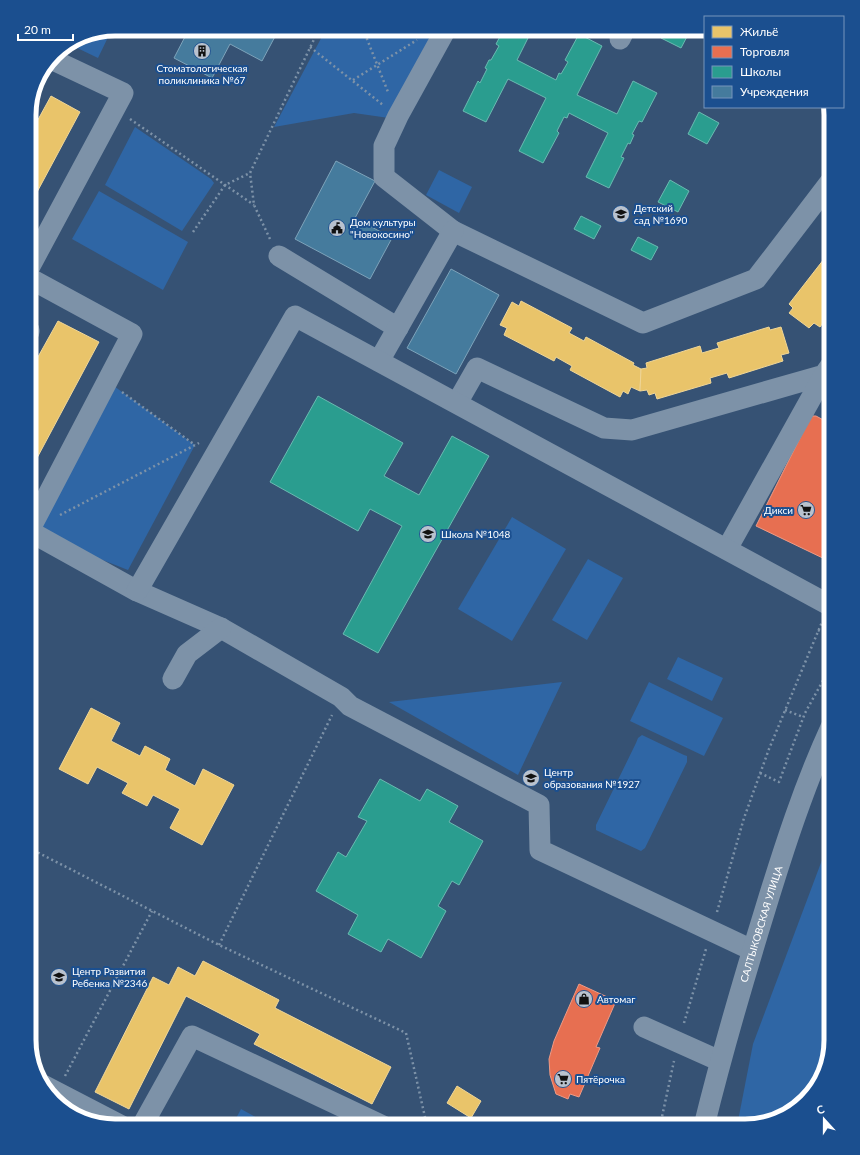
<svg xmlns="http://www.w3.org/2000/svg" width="860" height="1155" font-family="Lato,sans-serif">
	<rect width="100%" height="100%" fill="#365274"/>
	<g fill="#2f66a5">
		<path d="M112,29L98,58L71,45C78,32 99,32 112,29Z"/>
		<path d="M326,29H437L389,118L354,113L274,127Z"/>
		<path d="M135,127L211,179L214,183L182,231L105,185Z"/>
		<path d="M439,170L472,187L459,213L426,195Z"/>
		<path d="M99,191L188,242L163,290L72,239Z"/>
		<path d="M107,381L195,445L128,570L29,531Z"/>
		<path d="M512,517L566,549L512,641L458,609Z"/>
		<path d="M588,559L623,578L587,640L552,620Z"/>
		<path d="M678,657L723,678L712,701L667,679Z"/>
		<path d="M562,682L518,775L389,702Z"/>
		<path d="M649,682L723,718L704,756L630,721Z"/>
		<path d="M642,735L684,755L687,756V762L645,848L641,851L598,831L596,830V825L636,743L638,738Z"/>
		<path d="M831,836V1040L820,1083L793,1112L745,1126H737L753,1044Z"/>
		<path d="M241,1109L272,1126H232Z"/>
	</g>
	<g fill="#e9c46a" stroke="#f0d697">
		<path d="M51,96L80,112L29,207V136Z"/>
		<path d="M824,259L829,263L831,260V312L820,327L814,323L809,328L789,313L793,308L789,304Z"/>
		<path d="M521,301L572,328L569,333L584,341L586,337L634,363L633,365L641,369L640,391L631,387L628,394L623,391L620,397L570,370L572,366L556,357L554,361L504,335L507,328L500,325L512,302L519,306Z"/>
		<path d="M58,321L99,342L29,473V373Z"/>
		<path d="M769,327L770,330L781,327L789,353L781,355L783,361L729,378L727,373L710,378L711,383L657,399L655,393L649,395L647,390L640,391L641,369L647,368L646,363L700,346L702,353L719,348L717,343Z"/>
		<path d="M91,708L120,723L111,741L140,756L145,746L170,759L165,770L195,786L203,769L234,785L202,845L170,828L180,809L153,795L147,806L122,793L128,783L97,767L88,784L59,769Z"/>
		<path d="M203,961L279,1000L275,1008L391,1067L372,1104L254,1044L260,1034L186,996L129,1109L95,1092L153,977L169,985L178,967L195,976Z"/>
		<path d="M457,1086L481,1101L471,1118L447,1103Z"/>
	</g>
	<g fill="#e76f51" stroke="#ee9a85">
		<path d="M807,416H816L831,424V557L829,561L756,526L810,418Z"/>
		<path d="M579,984L616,1001L596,1047L600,1048L579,1097L570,1094L568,1099L556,1094L550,1075L549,1059L554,1041Z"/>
	</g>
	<g fill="#2a9d8f" stroke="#6abab1">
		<path d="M504,29L532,30L517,60L556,80L559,73L561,74L568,62L565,60L579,34L602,46L577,95L617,114L633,81L657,93L642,122L639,121L632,134L634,135L630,144L628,143L621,157L624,158L609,188L586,177L608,133L569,113L567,118L564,117L557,131L559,133L543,163L519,151L546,98L508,79L486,122L463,111L478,81L480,83L487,69L485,68L489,60H491L499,46L496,44Z"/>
		<path d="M665,29H691L681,48L661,38Z"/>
		<path d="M699,112L719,123L707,144L688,134Z"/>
		<path d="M670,180L689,191L678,212L658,202Z"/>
		<path d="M581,216L601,226L594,239L574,229Z"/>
		<path d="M638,237L658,247L651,260L631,250Z"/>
		<path d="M318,396L403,443L384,476L419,495L452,436L489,456L378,653L343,634L402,526L370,509L358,531L270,482Z"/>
		<path d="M380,779L420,801L427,789L458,806L449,822L483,841L459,885L452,881L438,906L446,911L421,958L388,939L381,952L348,934L358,915L316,891L338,852L346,857L367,821L358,817Z"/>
		<path d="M29,924L37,928L29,944Z"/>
	</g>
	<g fill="#457b9d" stroke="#7da3ba">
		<path d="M189,29H279L262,61L230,44L212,78L174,58Z"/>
		<path d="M336,161L375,181L355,218L392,238L370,279L295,239Z"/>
		<path d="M451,269L499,295L456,374L407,348Z"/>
	</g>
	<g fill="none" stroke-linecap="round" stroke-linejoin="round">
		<g stroke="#7d92a8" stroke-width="2.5" stroke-dasharray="2 3" stroke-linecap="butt">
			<path d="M363,29L388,92"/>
			<path d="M310,47L383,105"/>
			<path d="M353,80L417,40"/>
			<path d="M130,119L254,205"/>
			<path d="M193,232L225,185L250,173"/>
			<path d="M270,239L254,205L250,173L319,29"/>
			<path d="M122,392L195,445"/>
			<path d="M60,515L199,443"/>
			<path d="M823,580L831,566"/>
			<path d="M818,630L831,636"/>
			<path d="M785,710L803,717"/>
			<path d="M760,773L779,782L805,713L831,666"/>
			<path d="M29,848L219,945L406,1033L427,1126"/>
			<path d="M717,912L744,818L769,749L822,622"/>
			<path d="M219,945L332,715"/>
			<path d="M684,1023L706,949"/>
			<path d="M65,1076L152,911"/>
			<path d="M660,1126L674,1061"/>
		</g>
		<g stroke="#7d92a8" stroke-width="21">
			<path d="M446,29L398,116L384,146V177L453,231L643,323L756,279L831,181"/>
			<path d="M620,39L625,29"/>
			<path d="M279,256L398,328"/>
			<path d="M29,268L123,93L51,59"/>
			<path d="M29,278L132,334L29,531L137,591L221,628L341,697L350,706L539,805L540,850L752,950"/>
			<path d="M29,332V330"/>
			<path d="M379,361L453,231"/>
			<path d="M457,403L477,368L604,428L632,430L824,375L831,365"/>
			<path d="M727,549L824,375"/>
			<path d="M137,591L295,316L831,606"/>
			<path d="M173,679L187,654L221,628"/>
			<path d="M644,1027L720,1061"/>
			<path d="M43,1085L122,1126"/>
			<path d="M142,1126L192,1036L383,1126"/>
			<path id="s1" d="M704,1126C722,1053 743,981 765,910C784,848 804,786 831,727"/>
		</g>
	</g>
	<defs>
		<g id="building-disc" transform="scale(0.9)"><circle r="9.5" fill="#b9c2ce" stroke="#1b4f8f"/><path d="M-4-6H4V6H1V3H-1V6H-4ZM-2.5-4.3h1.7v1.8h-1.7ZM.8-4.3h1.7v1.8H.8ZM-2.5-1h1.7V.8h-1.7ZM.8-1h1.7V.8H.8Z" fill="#111"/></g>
		<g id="school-disc" transform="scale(0.9)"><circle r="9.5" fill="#b9c2ce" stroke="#1b4f8f"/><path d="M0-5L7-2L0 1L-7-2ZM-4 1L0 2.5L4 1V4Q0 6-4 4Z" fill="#111"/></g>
		<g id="civic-disc" transform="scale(0.9)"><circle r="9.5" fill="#b9c2ce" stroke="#1b4f8f"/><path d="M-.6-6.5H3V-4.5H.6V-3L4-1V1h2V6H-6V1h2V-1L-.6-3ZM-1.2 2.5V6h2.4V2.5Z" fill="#111"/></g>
		<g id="supermarket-disc" transform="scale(0.9)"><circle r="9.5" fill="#b9c2ce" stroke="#1b4f8f"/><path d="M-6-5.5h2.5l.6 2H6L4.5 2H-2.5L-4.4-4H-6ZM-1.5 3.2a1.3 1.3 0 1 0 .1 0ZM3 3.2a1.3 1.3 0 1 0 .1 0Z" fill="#111"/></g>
		<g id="shop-disc" transform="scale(0.9)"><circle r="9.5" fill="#b9c2ce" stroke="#1b4f8f"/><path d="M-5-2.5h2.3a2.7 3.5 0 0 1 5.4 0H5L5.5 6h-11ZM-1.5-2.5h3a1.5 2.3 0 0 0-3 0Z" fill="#111"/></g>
	</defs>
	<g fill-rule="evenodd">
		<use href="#building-disc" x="202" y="51"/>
		<use href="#school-disc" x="621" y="214"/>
		<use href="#civic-disc" x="337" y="228"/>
		<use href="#supermarket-disc" x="806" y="510"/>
		<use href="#school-disc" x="428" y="534"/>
		<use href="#school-disc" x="531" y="778"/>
		<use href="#school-disc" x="59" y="977"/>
		<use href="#shop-disc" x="584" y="999"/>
		<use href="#supermarket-disc" x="563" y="1079"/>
	</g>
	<g text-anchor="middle" stroke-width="4" stroke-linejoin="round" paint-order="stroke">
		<g font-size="10" fill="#fff" stroke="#1b4f8f" text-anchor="start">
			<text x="202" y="72" text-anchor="middle">Стоматологическая<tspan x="202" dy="12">поликлиника №67</tspan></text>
			<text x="634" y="212">Детский<tspan x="634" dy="12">сад №1690</tspan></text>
			<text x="350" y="226">Дом культуры<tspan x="350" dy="12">"Новокосино"</tspan></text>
			<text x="793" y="514" text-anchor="end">Дикси</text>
			<text x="441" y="538">Школа №1048</text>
			<text x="544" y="776">Центр<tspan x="544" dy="12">образования №1927</tspan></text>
			<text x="72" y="975">Центр Развития<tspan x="72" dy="12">Ребенка №2346</tspan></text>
			<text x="597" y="1003">Автомаг</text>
			<text x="576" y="1083">Пятёрочка</text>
		</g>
		<g font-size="10" fill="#fff" stroke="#1b4f8f">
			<text dy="4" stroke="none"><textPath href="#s1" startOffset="210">САЛТЫКОВСКАЯ УЛИЦА</textPath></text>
		</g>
	</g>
	<path d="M0 0H860V1155H0ZM115 36H745A79 79 0 0 1 824 115V1040A79 79 0 0 1 745 1119H115A79 79 0 0 1 36 1040V115A79 79 0 0 1 115 36Z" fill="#1b4f8f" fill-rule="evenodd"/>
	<path fill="none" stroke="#fff" stroke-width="5" d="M115 36H745A79 79 0 0 1 824 115V1040A79 79 0 0 1 745 1119H115A79 79 0 0 1 36 1040V115A79 79 0 0 1 115 36Z"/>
	<rect x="704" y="16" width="140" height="92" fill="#1b4f8f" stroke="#7695bc"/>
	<rect x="712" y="26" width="20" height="12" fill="#e9c46a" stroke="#7695bc"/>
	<text x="740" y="36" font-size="12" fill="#ffffff">Жильё</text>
	<rect x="712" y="46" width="20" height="12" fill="#e76f51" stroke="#7695bc"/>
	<text x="740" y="56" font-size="12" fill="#ffffff">Торговля</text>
	<rect x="712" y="66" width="20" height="12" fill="#2a9d8f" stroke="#7695bc"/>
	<text x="740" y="76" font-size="12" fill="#ffffff">Школы</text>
	<rect x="712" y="86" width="20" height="12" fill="#457b9d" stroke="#7695bc"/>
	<text x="740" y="96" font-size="12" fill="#ffffff">Учреждения</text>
	<g transform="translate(824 1119) rotate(339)" stroke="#1b4f8f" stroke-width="3" paint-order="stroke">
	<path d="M0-3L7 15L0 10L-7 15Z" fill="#ffffff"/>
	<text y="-6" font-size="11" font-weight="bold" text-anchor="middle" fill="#ffffff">С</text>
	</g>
	<path d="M18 34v6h55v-6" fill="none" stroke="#ffffff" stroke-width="2"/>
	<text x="24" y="34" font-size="12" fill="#ffffff" stroke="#1b4f8f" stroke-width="3" paint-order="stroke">20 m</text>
</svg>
